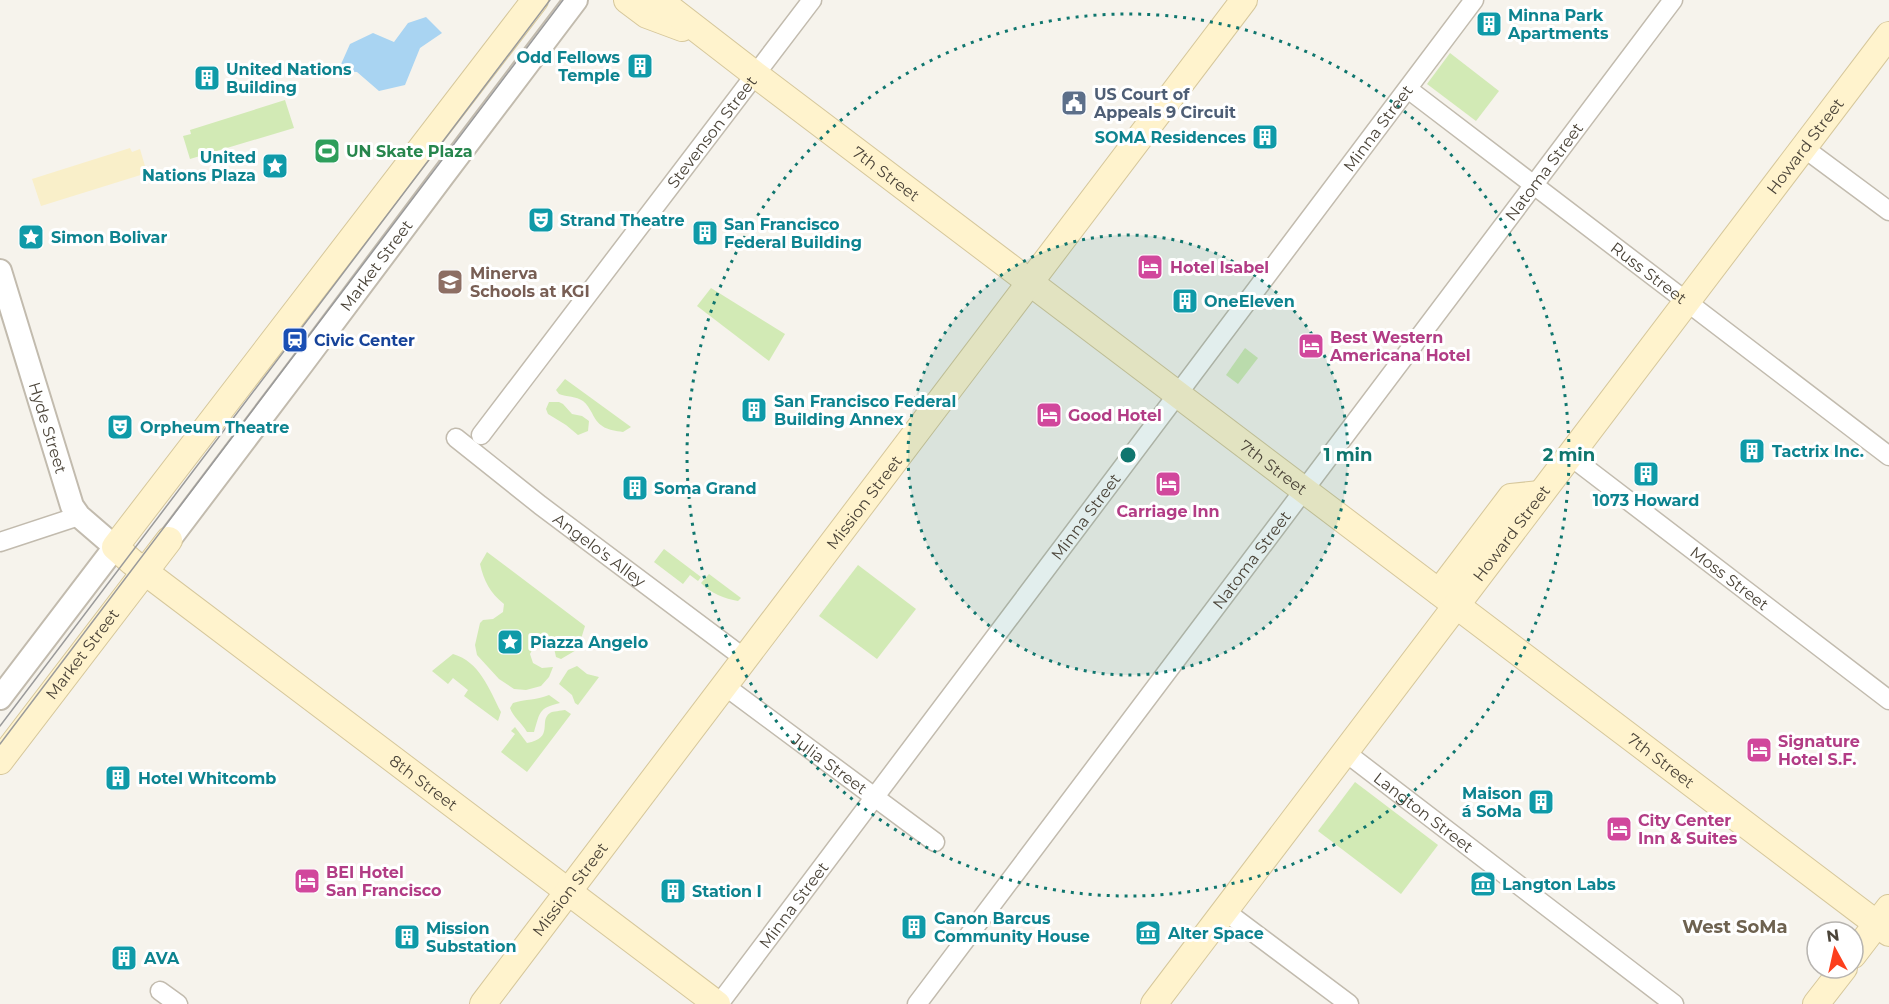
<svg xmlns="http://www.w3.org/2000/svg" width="1889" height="1004" font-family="Montserrat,sans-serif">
	<rect width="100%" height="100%" fill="#f6f3ec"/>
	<g fill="#d2eab5">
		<path d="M1450,53L1499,91L1476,121L1427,84Z"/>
		<path d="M285,100L294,128L190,159L183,136L191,134L190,130Z"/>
		<path d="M711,288L785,334L769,361L697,306Z"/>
		<path d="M1245,348L1258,358L1238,384L1226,375Z"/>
		<path d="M565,379L631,427L623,432C608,430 599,428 592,413C589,408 587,404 583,401C576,396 567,397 559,394L556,390Z"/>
		<path d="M549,402H559L563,404L572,414L582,416L589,421L588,431L578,435L566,425L548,414L546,409Z"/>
		<path d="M664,549L701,577L698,581L690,575L683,584L654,562Z"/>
		<path d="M487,552L585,626L578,649L561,659L556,657L554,648L546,643L535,644L530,654L533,663L542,668L553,667L549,677L541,686L526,690L514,689L499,679L477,655L475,645L480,623L483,620L493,619L503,612L504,604C490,593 484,581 480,564Z"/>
		<path d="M858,565L916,609L877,659L819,616Z"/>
		<path d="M709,574L741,598L738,601C725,599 710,593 701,583Z"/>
		<path d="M453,654C480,662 489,689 501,712L498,721L464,696L468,690L453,678L448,684L432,671Z"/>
		<path d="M577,666L587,674L599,677L578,705L575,703L572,695L559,684L568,670Z"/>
		<path d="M549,695L560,703C538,708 540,713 534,732H527C522,723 513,717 510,708L513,703C525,699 538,700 549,695Z"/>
		<path d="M565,710L571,714L527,772L501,752L515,734L511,731L515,727L527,743C555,738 538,721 550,713C553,711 561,711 565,710Z"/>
		<path d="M1355,782L1438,845L1401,894L1318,831Z"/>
	</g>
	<path fill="#f9efc9" d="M130,148L132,152L140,149L147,173L41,206L32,179Z"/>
	<path fill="#a9d4f2" d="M426,17L442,33L420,48L405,85L379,91L357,72L338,71L350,44L373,33L394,42L408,23Z"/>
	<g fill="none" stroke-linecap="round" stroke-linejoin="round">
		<g stroke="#c2bbae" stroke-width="21">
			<g id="minor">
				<path id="s1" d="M1408,89L1889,456"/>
				<path d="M1804,148L1889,211"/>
				<path id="s2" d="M481,435L812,0"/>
				<path id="s3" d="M456,438L540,505L744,658"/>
				<path id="s4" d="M1570,456L1889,700"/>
				<path d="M0,542L79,516"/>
				<path id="s5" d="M725,686L935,842"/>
				<path id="s6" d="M1345,752L1674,1004"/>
				<path d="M1225,911L1349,1004"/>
				<path d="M160,991L178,1004"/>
				<path id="s7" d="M719,1004L1474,0"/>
				<path id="s8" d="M917,1004L1673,0"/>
			</g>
		</g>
		<g stroke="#c2bbae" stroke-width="26">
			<g id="tertiary">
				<path id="s9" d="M0,271L72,506L79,516L115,547L0,698"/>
				<path id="s10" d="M169,540C306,361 439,179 576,0"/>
			</g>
		</g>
		<g stroke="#d6c79b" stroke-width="28">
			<g id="secondary">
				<path id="s11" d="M535,0L115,547L132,562L717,1004"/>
				<path d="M627,0L647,15L682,28"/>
				<path id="s12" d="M659,0L756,75L1889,933"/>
				<path d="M1439,592L1511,497L1540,494"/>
				<path id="s13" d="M0,761L169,540"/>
				<path d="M1853,955L1889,908"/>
				<path id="s14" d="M483,1004C736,669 992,336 1244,0"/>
				<path id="s15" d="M1154,1004L1889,35"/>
				<path d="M1816,1004L1844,968"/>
			</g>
		</g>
		<use href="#minor" stroke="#fff" stroke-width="18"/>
		<use href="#tertiary" stroke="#fff" stroke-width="22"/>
		<use href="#secondary" stroke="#fff3cd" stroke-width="26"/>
		<g stroke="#9a9a9a" stroke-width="1.5">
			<path d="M0,726L550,0"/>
			<path d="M0,744L563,0"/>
		</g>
	</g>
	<circle cx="1128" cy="455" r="220" fill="#0f766e" fill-opacity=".12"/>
	<g fill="none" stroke="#0f766e" stroke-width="3" stroke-dasharray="3 6">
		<circle cx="1128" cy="455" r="220"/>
		<circle cx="1128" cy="455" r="441"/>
	</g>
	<defs>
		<g id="building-square" transform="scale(1.35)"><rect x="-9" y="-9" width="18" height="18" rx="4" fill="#0f9aa8" stroke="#fff"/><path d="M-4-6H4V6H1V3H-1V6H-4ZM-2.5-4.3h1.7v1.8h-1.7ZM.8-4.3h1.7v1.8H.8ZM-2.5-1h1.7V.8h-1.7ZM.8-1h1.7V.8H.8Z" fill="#fff"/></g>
		<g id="civic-square" transform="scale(1.35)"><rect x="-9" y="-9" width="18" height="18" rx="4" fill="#5c6f8a" stroke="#fff"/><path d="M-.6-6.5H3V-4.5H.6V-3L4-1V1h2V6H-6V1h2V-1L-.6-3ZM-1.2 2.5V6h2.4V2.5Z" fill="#fff"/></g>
		<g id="stadium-square" transform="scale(1.35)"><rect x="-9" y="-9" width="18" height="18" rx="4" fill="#2e9e5b" stroke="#fff"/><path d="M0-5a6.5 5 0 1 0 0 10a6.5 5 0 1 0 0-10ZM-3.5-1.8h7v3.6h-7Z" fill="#fff"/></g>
		<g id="sight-square" transform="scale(1.35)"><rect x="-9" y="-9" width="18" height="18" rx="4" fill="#0f9aa8" stroke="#fff"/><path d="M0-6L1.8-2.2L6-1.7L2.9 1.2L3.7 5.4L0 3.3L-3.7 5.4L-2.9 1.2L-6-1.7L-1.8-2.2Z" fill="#fff"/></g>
		<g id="theatre-square" transform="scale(1.35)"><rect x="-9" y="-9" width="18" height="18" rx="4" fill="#0f9aa8" stroke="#fff"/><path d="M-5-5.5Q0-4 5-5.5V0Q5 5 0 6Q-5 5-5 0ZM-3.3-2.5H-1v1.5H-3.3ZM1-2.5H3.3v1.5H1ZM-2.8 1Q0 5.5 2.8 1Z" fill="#fff"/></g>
		<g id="hotel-square" transform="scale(1.35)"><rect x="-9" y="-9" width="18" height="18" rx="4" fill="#d1479c" stroke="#fff"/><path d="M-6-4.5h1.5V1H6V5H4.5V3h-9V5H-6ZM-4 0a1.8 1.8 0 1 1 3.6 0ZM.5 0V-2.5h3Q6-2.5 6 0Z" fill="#fff"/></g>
		<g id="university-square" transform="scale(1.35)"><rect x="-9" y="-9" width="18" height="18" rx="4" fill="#8d6e63" stroke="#fff"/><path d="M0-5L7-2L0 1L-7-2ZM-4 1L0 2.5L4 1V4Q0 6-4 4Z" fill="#fff"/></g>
		<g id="station-square" transform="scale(1.35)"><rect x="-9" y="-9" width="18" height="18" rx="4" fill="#1a4fb4" stroke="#fff"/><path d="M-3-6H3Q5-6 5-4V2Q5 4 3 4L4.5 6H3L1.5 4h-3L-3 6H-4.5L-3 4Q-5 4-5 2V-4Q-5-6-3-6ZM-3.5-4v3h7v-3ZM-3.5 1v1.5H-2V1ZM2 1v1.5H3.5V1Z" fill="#fff"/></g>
		<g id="museum-square" transform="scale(1.35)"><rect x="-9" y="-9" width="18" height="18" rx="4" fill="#0f9aa8" stroke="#fff"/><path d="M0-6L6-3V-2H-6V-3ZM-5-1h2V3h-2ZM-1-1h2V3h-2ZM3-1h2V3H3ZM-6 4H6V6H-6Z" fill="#fff"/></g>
	</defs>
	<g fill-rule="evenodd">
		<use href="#building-square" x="1489" y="24"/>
		<use href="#building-square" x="640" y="66"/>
		<use href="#building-square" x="207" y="78"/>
		<use href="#civic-square" x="1074" y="103"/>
		<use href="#building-square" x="1265" y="137"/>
		<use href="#stadium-square" x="327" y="151"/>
		<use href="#sight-square" x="275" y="166"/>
		<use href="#theatre-square" x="541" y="220"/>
		<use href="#building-square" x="705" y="233"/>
		<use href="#sight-square" x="31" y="237"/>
		<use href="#hotel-square" x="1150" y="267"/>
		<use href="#university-square" x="450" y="282"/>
		<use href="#building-square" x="1185" y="301"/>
		<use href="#station-square" x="295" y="340"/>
		<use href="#hotel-square" x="1311" y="346"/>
		<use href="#building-square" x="754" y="410"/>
		<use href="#hotel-square" x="1049" y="415"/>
		<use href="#theatre-square" x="120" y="427"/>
		<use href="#building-square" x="1752" y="451"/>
		<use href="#building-square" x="1646" y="474"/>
		<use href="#hotel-square" x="1168" y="484"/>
		<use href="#building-square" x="635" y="488"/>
		<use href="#sight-square" x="510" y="642"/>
		<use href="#hotel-square" x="1759" y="750"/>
		<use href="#building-square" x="118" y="778"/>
		<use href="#building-square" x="1541" y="802"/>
		<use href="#hotel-square" x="1619" y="829"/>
		<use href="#hotel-square" x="307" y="881"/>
		<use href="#museum-square" x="1483" y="884"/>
		<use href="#building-square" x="673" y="891"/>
		<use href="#building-square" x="914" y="927"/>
		<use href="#museum-square" x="1148" y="933"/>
		<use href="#building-square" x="407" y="937"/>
		<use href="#building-square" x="124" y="958"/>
	</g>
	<g text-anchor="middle" stroke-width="6" stroke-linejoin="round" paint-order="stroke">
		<g font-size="16" font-weight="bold" fill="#0d838f" stroke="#fff" text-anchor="start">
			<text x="1508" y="21">Minna Park<tspan x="1508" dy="18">Apartments</tspan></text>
			<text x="620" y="63" text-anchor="end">Odd Fellows<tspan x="620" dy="18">Temple</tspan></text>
			<text x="226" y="75">United Nations<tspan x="226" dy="18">Building</tspan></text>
			<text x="1246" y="143" text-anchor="end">SOMA Residences</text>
			<text x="256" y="163" text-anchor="end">United<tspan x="256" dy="18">Nations Plaza</tspan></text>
			<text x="560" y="226">Strand Theatre</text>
			<text x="724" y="230">San Francisco<tspan x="724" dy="18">Federal Building</tspan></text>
			<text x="51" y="243">Simon Bolivar</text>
			<text x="1204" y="307">OneEleven</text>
			<text x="774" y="407">San Francisco Federal<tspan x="774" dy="18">Building Annex</tspan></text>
			<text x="140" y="433">Orpheum Theatre</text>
			<text x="1772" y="457">Tactrix Inc.</text>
			<text x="654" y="494">Soma Grand</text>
			<text x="1646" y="506" text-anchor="middle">1073 Howard</text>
			<text x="530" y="648">Piazza Angelo</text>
			<text x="138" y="784">Hotel Whitcomb</text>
			<text x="1522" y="799" text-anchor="end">Maison<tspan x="1522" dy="18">á SoMa</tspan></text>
			<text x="1502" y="890">Langton Labs</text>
			<text x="692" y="897">Station I</text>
			<text x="934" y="924">Canon Barcus<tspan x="934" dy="18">Community House</tspan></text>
			<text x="426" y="934">Mission<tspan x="426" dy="18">Substation</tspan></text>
			<text x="1168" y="939">Alter Space</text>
			<text x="144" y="964">AVA</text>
		</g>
		<g font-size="16" font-weight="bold" fill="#4e5e75" stroke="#fff" text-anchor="start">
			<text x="1094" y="100">US Court of<tspan x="1094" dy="18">Appeals 9 Circuit</tspan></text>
		</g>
		<g font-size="16" fill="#4b4439" stroke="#fff">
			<text dy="6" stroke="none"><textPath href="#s7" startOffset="1096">Minna Street</textPath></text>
			<text dy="6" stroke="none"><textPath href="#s2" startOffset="381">Stevenson Street</textPath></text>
			<text dy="6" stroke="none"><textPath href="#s15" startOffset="1077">Howard Street</textPath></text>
			<text dy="6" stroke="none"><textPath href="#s8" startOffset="1042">Natoma Street</textPath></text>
			<text dy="6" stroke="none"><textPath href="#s12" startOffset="286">7th Street</textPath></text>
			<text dy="6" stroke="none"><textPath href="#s10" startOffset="344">Market Street</textPath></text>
			<text dy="6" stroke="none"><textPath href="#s1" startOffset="303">Russ Street</textPath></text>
			<text dy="6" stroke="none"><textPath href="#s9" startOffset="164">Hyde Street</textPath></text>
			<text dy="6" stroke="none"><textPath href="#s12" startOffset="772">7th Street</textPath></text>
			<text dy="6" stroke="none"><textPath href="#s14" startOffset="630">Mission Street</textPath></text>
			<text dy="6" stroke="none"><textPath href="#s7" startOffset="610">Minna Street</textPath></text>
			<text dy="6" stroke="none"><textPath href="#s15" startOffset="591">Howard Street</textPath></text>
			<text dy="6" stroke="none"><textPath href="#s3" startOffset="182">Angelo's Alley</textPath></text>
			<text dy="6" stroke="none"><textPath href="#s8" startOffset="556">Natoma Street</textPath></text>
			<text dy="6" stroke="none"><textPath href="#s4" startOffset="201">Moss Street</textPath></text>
			<text dy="6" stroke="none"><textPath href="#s13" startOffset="135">Market Street</textPath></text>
			<text dy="6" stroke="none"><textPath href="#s12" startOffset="1258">7th Street</textPath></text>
			<text dy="6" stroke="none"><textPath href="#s5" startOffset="130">Julia Street</textPath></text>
			<text dy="6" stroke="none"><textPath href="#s11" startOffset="1078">8th Street</textPath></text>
			<text dy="6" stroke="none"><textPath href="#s6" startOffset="99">Langton Street</textPath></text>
			<text dy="6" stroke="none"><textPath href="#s14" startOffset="144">Mission Street</textPath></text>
			<text dy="6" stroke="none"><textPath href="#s7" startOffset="124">Minna Street</textPath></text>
		</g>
		<g font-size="16" font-weight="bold" fill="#27864d" stroke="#fff" text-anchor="start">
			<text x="346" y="157">UN Skate Plaza</text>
		</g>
		<g font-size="16" font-weight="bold" fill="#b23c85" stroke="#fff" text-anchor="start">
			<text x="1170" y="273">Hotel Isabel</text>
			<text x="1330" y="343">Best Western<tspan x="1330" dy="18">Americana Hotel</tspan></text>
			<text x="1068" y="421">Good Hotel</text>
			<text x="1168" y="517" text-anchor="middle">Carriage Inn</text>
			<text x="1778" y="747">Signature<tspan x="1778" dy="18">Hotel S.F.</tspan></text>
			<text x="1638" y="826">City Center<tspan x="1638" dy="18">Inn &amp; Suites</tspan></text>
			<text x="326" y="878">BEI Hotel<tspan x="326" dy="18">San Francisco</tspan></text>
		</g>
		<g font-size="16" font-weight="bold" fill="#785e54" stroke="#fff" text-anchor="start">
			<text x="470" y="279">Minerva<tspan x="470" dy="18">Schools at KGI</tspan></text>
		</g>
		<g font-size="16" font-weight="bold" fill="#164399" stroke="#fff" text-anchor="start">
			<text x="314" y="346">Civic Center</text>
		</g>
		<g font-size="18" font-weight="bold" fill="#6e6250" stroke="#fff">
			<text x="1735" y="933">West SoMa</text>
		</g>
	</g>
	<circle cx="1128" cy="455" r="9" fill="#0f766e" stroke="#fff" stroke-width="3"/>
	<g font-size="18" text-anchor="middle" font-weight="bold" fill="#0f766e" stroke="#fff" stroke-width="6" stroke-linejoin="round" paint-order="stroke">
		<text x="1348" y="461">1 min</text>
		<text x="1569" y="461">2 min</text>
	</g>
	<g transform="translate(1835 950) rotate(352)"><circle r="28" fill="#ffffff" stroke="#b7b4b0" stroke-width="1.5"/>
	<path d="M0-4.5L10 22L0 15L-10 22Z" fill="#fc3f1d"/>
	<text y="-9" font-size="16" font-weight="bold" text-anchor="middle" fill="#4b4439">N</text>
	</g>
</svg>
